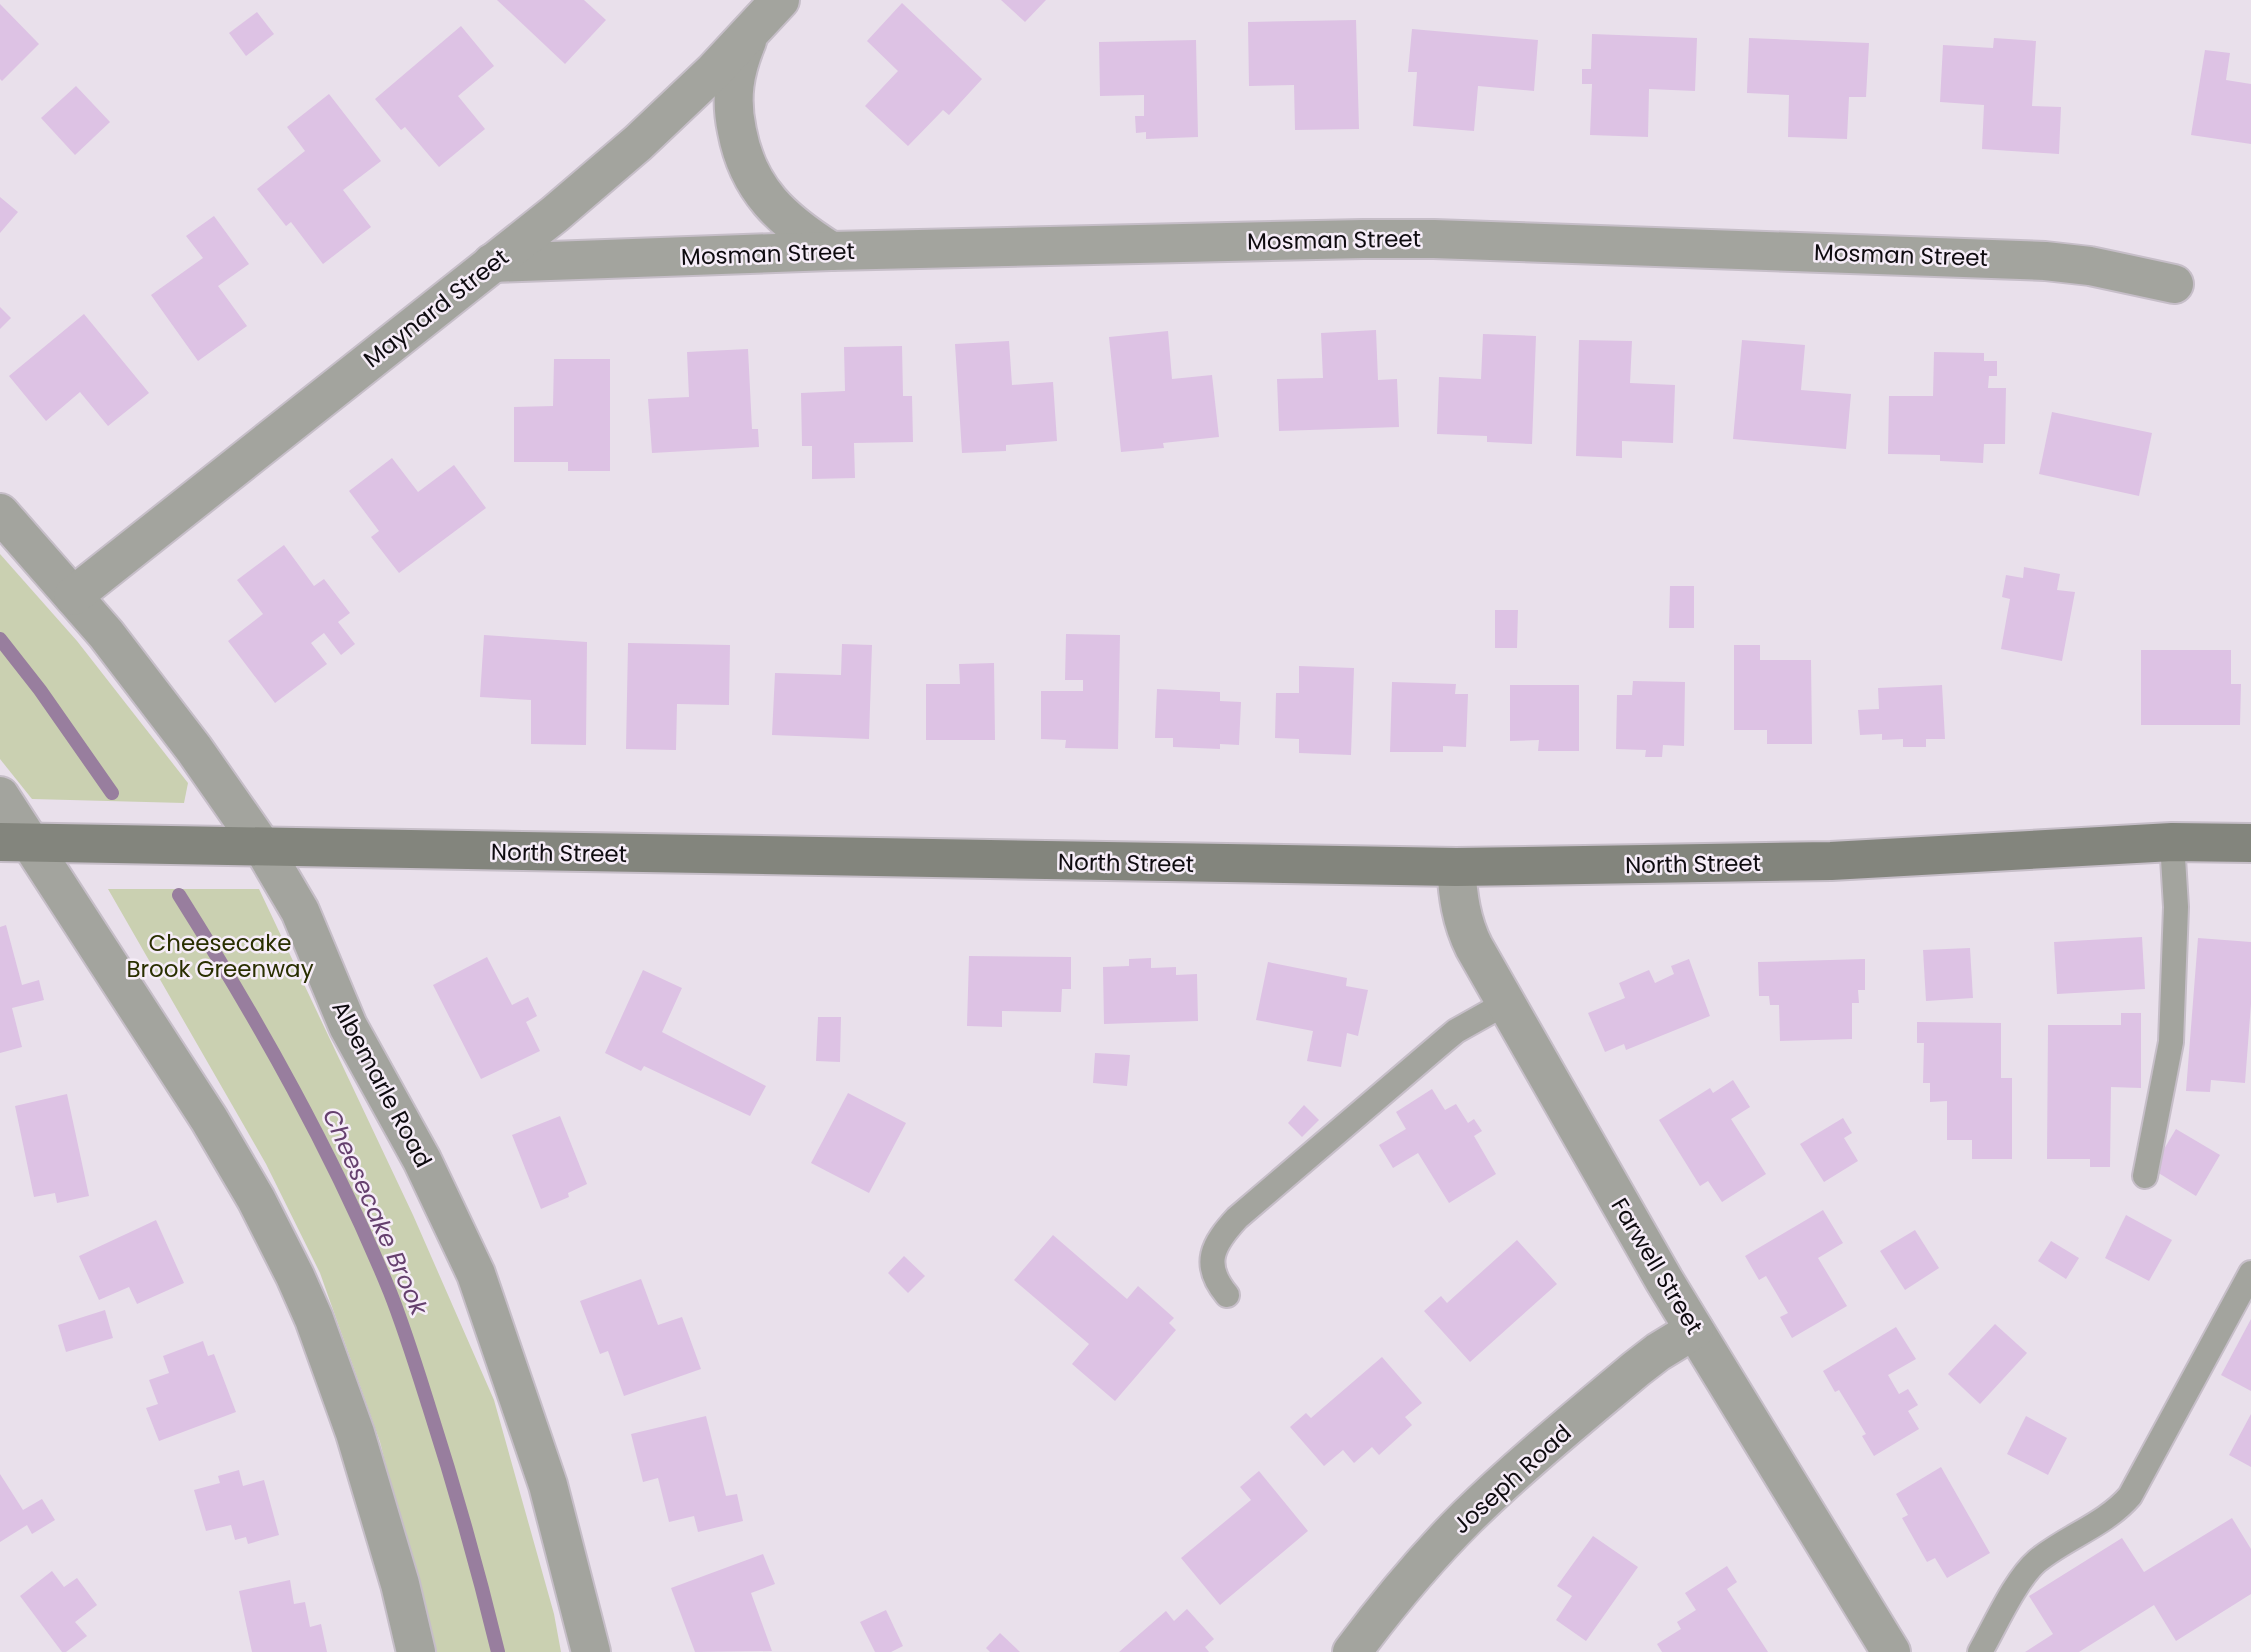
<svg xmlns="http://www.w3.org/2000/svg" width="2251" height="1652" font-family="Poppins,sans-serif">
	<rect width="100%" height="100%" fill="#e9e0eb"/>
	<g fill="#cad0b1">
		<path d="M0,554L77,641L188,783L184,803L32,799L0,759Z"/>
		<path d="M108,889H259L413,1215L494,1400L554,1614L561,1652H433L380,1442L320,1273L266,1164Z"/>
	</g>
	<g fill="none" stroke-linecap="round" stroke-linejoin="round">
		<g stroke="#987e9e" stroke-width="14">
			<path d="M0,639L40,690L112,793"/>
			<path d="M179,895C259,1022 333,1153 390,1292C405,1330 417,1369 429,1407C455,1488 478,1569 498,1652"/>
		</g>
	</g>
	<g fill="#ddc2e4">
		<path d="M497,0H584L606,20L565,64Z"/>
		<path d="M1001,0H1046L1025,22Z"/>
		<path d="M902,3L982,79L949,115L943,110L908,146L865,106L898,71L867,41Z"/>
		<path d="M0,4L39,44L2,81L0,79Z"/>
		<path d="M257,12L274,34L246,56L229,33Z"/>
		<path d="M1356,20L1359,129L1295,130L1294,85L1249,86L1248,22Z"/>
		<path d="M461,26L494,66L458,96L485,129L439,167L405,127L401,130L375,99Z"/>
		<path d="M1412,29L1538,40L1534,91L1478,86L1474,131L1413,126L1417,72H1408Z"/>
		<path d="M1592,34L1697,38L1695,91L1649,89L1648,137L1590,135L1592,84H1582V69H1591Z"/>
		<path d="M1749,38L1869,43L1866,97H1849L1847,139L1788,137L1789,95L1747,93Z"/>
		<path d="M1994,38L2036,41L2032,106L2061,107L2059,154L1982,149L1984,105L1940,102L1943,45L1993,48Z"/>
		<path d="M1196,40L1198,137L1146,139V132L1136,133L1135,116H1144V95L1100,96L1099,42Z"/>
		<path d="M2205,50L2230,53L2226,80L2251,84V144L2191,135Z"/>
		<path d="M76,86L110,122L75,155L41,118Z"/>
		<path d="M329,94L381,161L343,190L371,227L323,264L291,222L286,226L257,189L305,151L287,127Z"/>
		<path d="M0,197L18,212L0,233Z"/>
		<path d="M214,216L249,264L218,286L247,326L198,361L151,295L203,258L186,236Z"/>
		<path d="M0,307L11,318L0,329Z"/>
		<path d="M84,314L149,393L108,426L80,392L46,421L9,376Z"/>
		<path d="M1376,330L1378,380L1397,379L1399,427L1279,431L1277,379L1323,378L1321,333Z"/>
		<path d="M1168,331L1172,379L1212,375L1219,437L1163,443L1164,448L1121,452L1109,337Z"/>
		<path d="M1483,334L1536,336L1532,444L1487,442V436L1437,434L1439,377L1481,379Z"/>
		<path d="M1579,340L1632,341L1630,383L1675,385L1673,443L1622,441V458L1576,456Z"/>
		<path d="M1742,340L1805,345L1801,390L1851,394L1846,449L1733,439Z"/>
		<path d="M1009,341L1012,385L1053,382L1057,441L1006,445V451L962,453L955,344Z"/>
		<path d="M902,346L903,396H912L913,442L854,443L855,478L812,479V446H802L801,393L845,391L844,347Z"/>
		<path d="M748,349L752,429H758L759,447L652,453L648,399L689,397L687,352Z"/>
		<path d="M1934,352L1984,353V361H1997V376H1989L1988,388H2006L2005,444H1984L1983,463L1940,461V455L1888,454L1889,396H1933Z"/>
		<path d="M554,359H610V471H568V462H514V407L553,406Z"/>
		<path d="M2052,412L2152,433L2139,496L2039,474Z"/>
		<path d="M392,458L418,492L454,465L486,508L399,573L371,537L379,531L349,491Z"/>
		<path d="M284,545L314,586L324,579L350,613L338,622L355,644L341,655L324,633L311,643L327,664L275,703L228,641L263,614L237,580Z"/>
		<path d="M2024,567L2060,574L2057,590L2075,592L2062,661L2001,649L2010,599L2002,597L2006,575L2023,578Z"/>
		<path d="M1670,586H1694V628H1669Z"/>
		<path d="M1495,610H1518L1517,648H1495Z"/>
		<path d="M1066,634L1120,635L1118,749L1065,748L1066,740L1041,739V691H1083V680H1065Z"/>
		<path d="M484,635L587,642L586,745L531,744V700L480,697Z"/>
		<path d="M628,643L730,645L729,705L677,704L676,750L626,749Z"/>
		<path d="M842,644L872,645L869,739L772,735L775,673L841,675Z"/>
		<path d="M1734,645H1760V660H1811L1812,744H1767V730H1734Z"/>
		<path d="M2141,650H2231V684H2241L2240,725H2141Z"/>
		<path d="M994,663L995,740H926V684H960L959,664Z"/>
		<path d="M1299,666L1354,668L1351,755L1299,753V739L1275,738L1276,693H1299Z"/>
		<path d="M1633,681L1685,682L1684,746L1663,745L1662,757H1645L1646,750L1616,749L1617,695H1632Z"/>
		<path d="M1392,682L1456,684L1455,694H1468L1466,747L1443,746V752H1390Z"/>
		<path d="M1510,685H1579V751H1538L1539,740L1510,741Z"/>
		<path d="M1942,685L1945,739H1926V747H1903V739L1882,740V734L1860,735L1858,710L1879,709L1878,688Z"/>
		<path d="M1157,689L1220,692V701L1241,702L1239,745L1220,744V749L1173,747V738H1155Z"/>
		<path d="M6,925L22,985L39,980L44,1000L12,1008L22,1047L0,1053V927Z"/>
		<path d="M2142,937L2145,989L2057,994L2054,942Z"/>
		<path d="M2198,938L2251,942V1004L2245,1083L2211,1080L2210,1092L2186,1091Z"/>
		<path d="M1970,948L1973,998L1926,1001L1923,950Z"/>
		<path d="M969,956L1071,957V989H1062L1061,1012L1002,1011V1027L967,1026Z"/>
		<path d="M487,957L512,1005L528,997L537,1016L526,1022L540,1051L481,1079L433,985Z"/>
		<path d="M1151,958V968L1176,967V975L1197,974L1198,1021L1104,1024L1103,967L1129,966V959Z"/>
		<path d="M1689,959L1710,1016L1626,1050L1624,1044L1605,1052L1588,1013L1625,998L1619,983L1649,970L1655,983L1674,974L1671,966Z"/>
		<path d="M1865,959V990H1858L1859,1003H1852V1039L1780,1041L1779,1005H1770L1769,996H1759L1758,962Z"/>
		<path d="M1268,962L1347,978L1346,986L1368,990L1358,1036L1347,1033L1341,1067L1307,1061L1313,1031L1256,1020Z"/>
		<path d="M643,970L682,988L662,1032L766,1086L750,1116L644,1066L641,1071L605,1053Z"/>
		<path d="M2121,1013H2141V1088L2111,1087L2110,1167H2090V1159H2047L2048,1025H2121Z"/>
		<path d="M818,1017H841L840,1062L816,1061Z"/>
		<path d="M1917,1022L2001,1023V1078H2012V1159H1972V1140H1947V1101L1930,1102V1083H1923L1924,1043H1917Z"/>
		<path d="M1095,1053L1130,1055L1127,1086L1093,1083Z"/>
		<path d="M1733,1080L1750,1107L1731,1119L1766,1174L1722,1202L1708,1181L1700,1186L1659,1120L1710,1088L1713,1093Z"/>
		<path d="M1432,1089L1445,1110L1456,1104L1468,1123L1474,1119L1482,1131L1474,1136L1496,1174L1449,1203L1418,1153L1393,1168L1379,1145L1406,1129L1396,1112Z"/>
		<path d="M848,1093L906,1123L869,1193L811,1163Z"/>
		<path d="M67,1094L89,1196L57,1203L55,1193L34,1197L15,1106Z"/>
		<path d="M1304,1105L1319,1120L1302,1137L1288,1123Z"/>
		<path d="M560,1116L587,1184L568,1193L569,1197L541,1209L512,1135Z"/>
		<path d="M1843,1118L1852,1133L1844,1138L1858,1161L1824,1182L1800,1144Z"/>
		<path d="M2176,1129L2220,1155L2196,1196L2152,1169Z"/>
		<path d="M1823,1210L1843,1243L1818,1258L1847,1306L1792,1338L1780,1317L1788,1313L1766,1276L1759,1280L1745,1256Z"/>
		<path d="M2126,1215L2172,1240L2149,1281L2105,1258Z"/>
		<path d="M156,1220L184,1283L137,1304L129,1287L99,1300L79,1256Z"/>
		<path d="M1915,1230L1939,1268L1905,1290L1880,1251Z"/>
		<path d="M1053,1235L1127,1299L1138,1286L1174,1318L1169,1323L1176,1330L1115,1401L1072,1364L1089,1344L1014,1280Z"/>
		<path d="M1517,1240L1557,1284L1470,1362L1424,1311L1441,1296L1447,1303Z"/>
		<path d="M2051,1241L2079,1258L2066,1279L2038,1261Z"/>
		<path d="M904,1256L925,1276L908,1293L888,1273Z"/>
		<path d="M641,1279L658,1325L682,1317L701,1369L624,1396L608,1351L600,1354L580,1301Z"/>
		<path d="M105,1310L113,1338L66,1352L58,1325Z"/>
		<path d="M2251,1319V1391L2221,1375Z"/>
		<path d="M1995,1324L2027,1353L1980,1404L1948,1374Z"/>
		<path d="M1896,1327L1916,1359L1888,1375L1899,1394L1908,1389L1918,1405L1908,1411L1919,1429L1874,1456L1862,1436L1866,1434L1839,1390L1835,1392L1823,1371Z"/>
		<path d="M203,1341L208,1356L214,1354L236,1412L159,1441L146,1408L158,1404L149,1380L169,1373L163,1356Z"/>
		<path d="M1382,1357L1422,1403L1405,1417L1412,1425L1379,1455L1372,1447L1354,1463L1343,1450L1324,1466L1290,1427L1306,1413L1311,1418Z"/>
		<path d="M2251,1414V1467L2229,1455Z"/>
		<path d="M706,1416L726,1496L737,1494L743,1521L698,1532L694,1516L669,1522L658,1478L643,1482L631,1434Z"/>
		<path d="M2026,1416L2067,1438L2048,1475L2007,1454Z"/>
		<path d="M1941,1467L1990,1553L1947,1578L1935,1558L1927,1562L1902,1518L1908,1515L1896,1494Z"/>
		<path d="M239,1470L243,1486L264,1480L279,1535L248,1544L246,1537L235,1540L231,1525L206,1531L194,1490L220,1483L218,1476Z"/>
		<path d="M1259,1471L1308,1531L1220,1605L1181,1558L1251,1500L1240,1487Z"/>
		<path d="M0,1474L23,1510L42,1499L55,1520L32,1534L27,1525L0,1542Z"/>
		<path d="M2232,1518L2251,1549V1594L2176,1641L2154,1605L2079,1652H2025L2053,1634L2029,1596L2122,1538L2144,1572Z"/>
		<path d="M1593,1536L1638,1567L1586,1641L1556,1620L1572,1596L1557,1586Z"/>
		<path d="M763,1554L775,1584L751,1593L772,1651L695,1652L671,1588Z"/>
		<path d="M1727,1566L1737,1582L1727,1589L1768,1652H1662L1657,1644L1681,1629L1677,1622L1696,1610L1685,1593Z"/>
		<path d="M52,1571L64,1587L77,1578L97,1605L75,1622L87,1636L66,1652H62L20,1596Z"/>
		<path d="M290,1580L294,1604L305,1602L310,1627L321,1624L327,1652H252L239,1591Z"/>
		<path d="M1187,1609L1214,1639L1205,1647L1209,1652H1119L1166,1611L1174,1621Z"/>
		<path d="M886,1610L903,1646L891,1652H875L860,1622Z"/>
		<path d="M1000,1633L1020,1652H990L986,1648Z"/>
	</g>
	<g fill="none" stroke-linecap="round" stroke-linejoin="round">
		<g stroke="#c6bec8" stroke-width="28">
			<g id="service">
				<path d="M2145,1176L2171,1042L2176,907L2172,842"/>
				<path d="M1227,1295C1201,1264 1213,1244 1237,1218L1444,1041L1456,1031L1506,1003"/>
				<path d="M1980,1652C1995,1626 2015,1580 2037,1561C2066,1537 2105,1525 2130,1496L2251,1273"/>
			</g>
		</g>
		<g stroke="#c6bec8" stroke-width="42">
			<g id="minor">
				<path d="M747,41C734,72 730,98 737,131C748,190 782,220 831,251"/>
				<path d="M492,263L831,251L1363,239H1434L2045,261L2090,266L2174,284"/>
				<path d="M0,513L106,634L194,749L263,848L300,911L348,1026L422,1160L476,1274L548,1485L591,1652"/>
				<path d="M73,596L555,214L638,143L714,71L780,0"/>
				<path d="M0,796L209,1119L256,1199L295,1276L314,1319L355,1433L400,1584L416,1652"/>
				<path d="M1456,867C1458,896 1461,921 1474,947L1664,1280L1891,1652"/>
				<path d="M1352,1652C1387,1605 1425,1559 1467,1517C1520,1465 1579,1417 1636,1369L1658,1352L1694,1330"/>
			</g>
		</g>
		<g stroke="#c6bec8" stroke-width="42">
			<path id="secondary" d="M0,842L1456,867L1831,861L2172,842L2251,843"/>
		</g>
		<use href="#service" stroke="#a3a49e" stroke-width="24"/>
		<use href="#minor" stroke="#a3a49e" stroke-width="38"/>
		<use href="#secondary" stroke="#83857d" stroke-width="38"/>
	</g>
	<g text-anchor="middle" stroke-width="5" stroke-linejoin="round" paint-order="stroke">
		<g font-size="23" fill="#0e0b0f" stroke="#f6edf8">
			<text transform="translate(1334 240) rotate(-1)" y="8">Mosman Street</text>
			<text transform="translate(768 254) rotate(-2)" y="8">Mosman Street</text>
			<text transform="translate(1901 255) rotate(2)" y="8">Mosman Street</text>
			<text transform="translate(436 308) rotate(-38)" y="8">Maynard Street</text>
			<text transform="translate(559 853) rotate(1)" y="8">North Street</text>
			<text transform="translate(1126 863) rotate(1)" y="8">North Street</text>
			<text transform="translate(1693 864) rotate(-1)" y="8">North Street</text>
			<text transform="translate(382 1084) rotate(62)" y="8">Albemarle Road</text>
			<text transform="translate(1657 1266) rotate(59)" y="8">Farwell Street</text>
			<text transform="translate(1512 1479) rotate(-42)" y="8">Joseph Road</text>
		</g>
		<g font-size="23" fill="#292f00" stroke="#f6edf8">
			<text x="220" y="951">Cheesecake<tspan x="220" dy="26">Brook Greenway</tspan></text>
		</g>
		<g font-size="24" font-style="italic" fill="#65406e" stroke="#f6edf8">
			<text transform="translate(375 1212) rotate(66)" y="8">Cheesecake Brook</text>
		</g>
	</g>
</svg>
